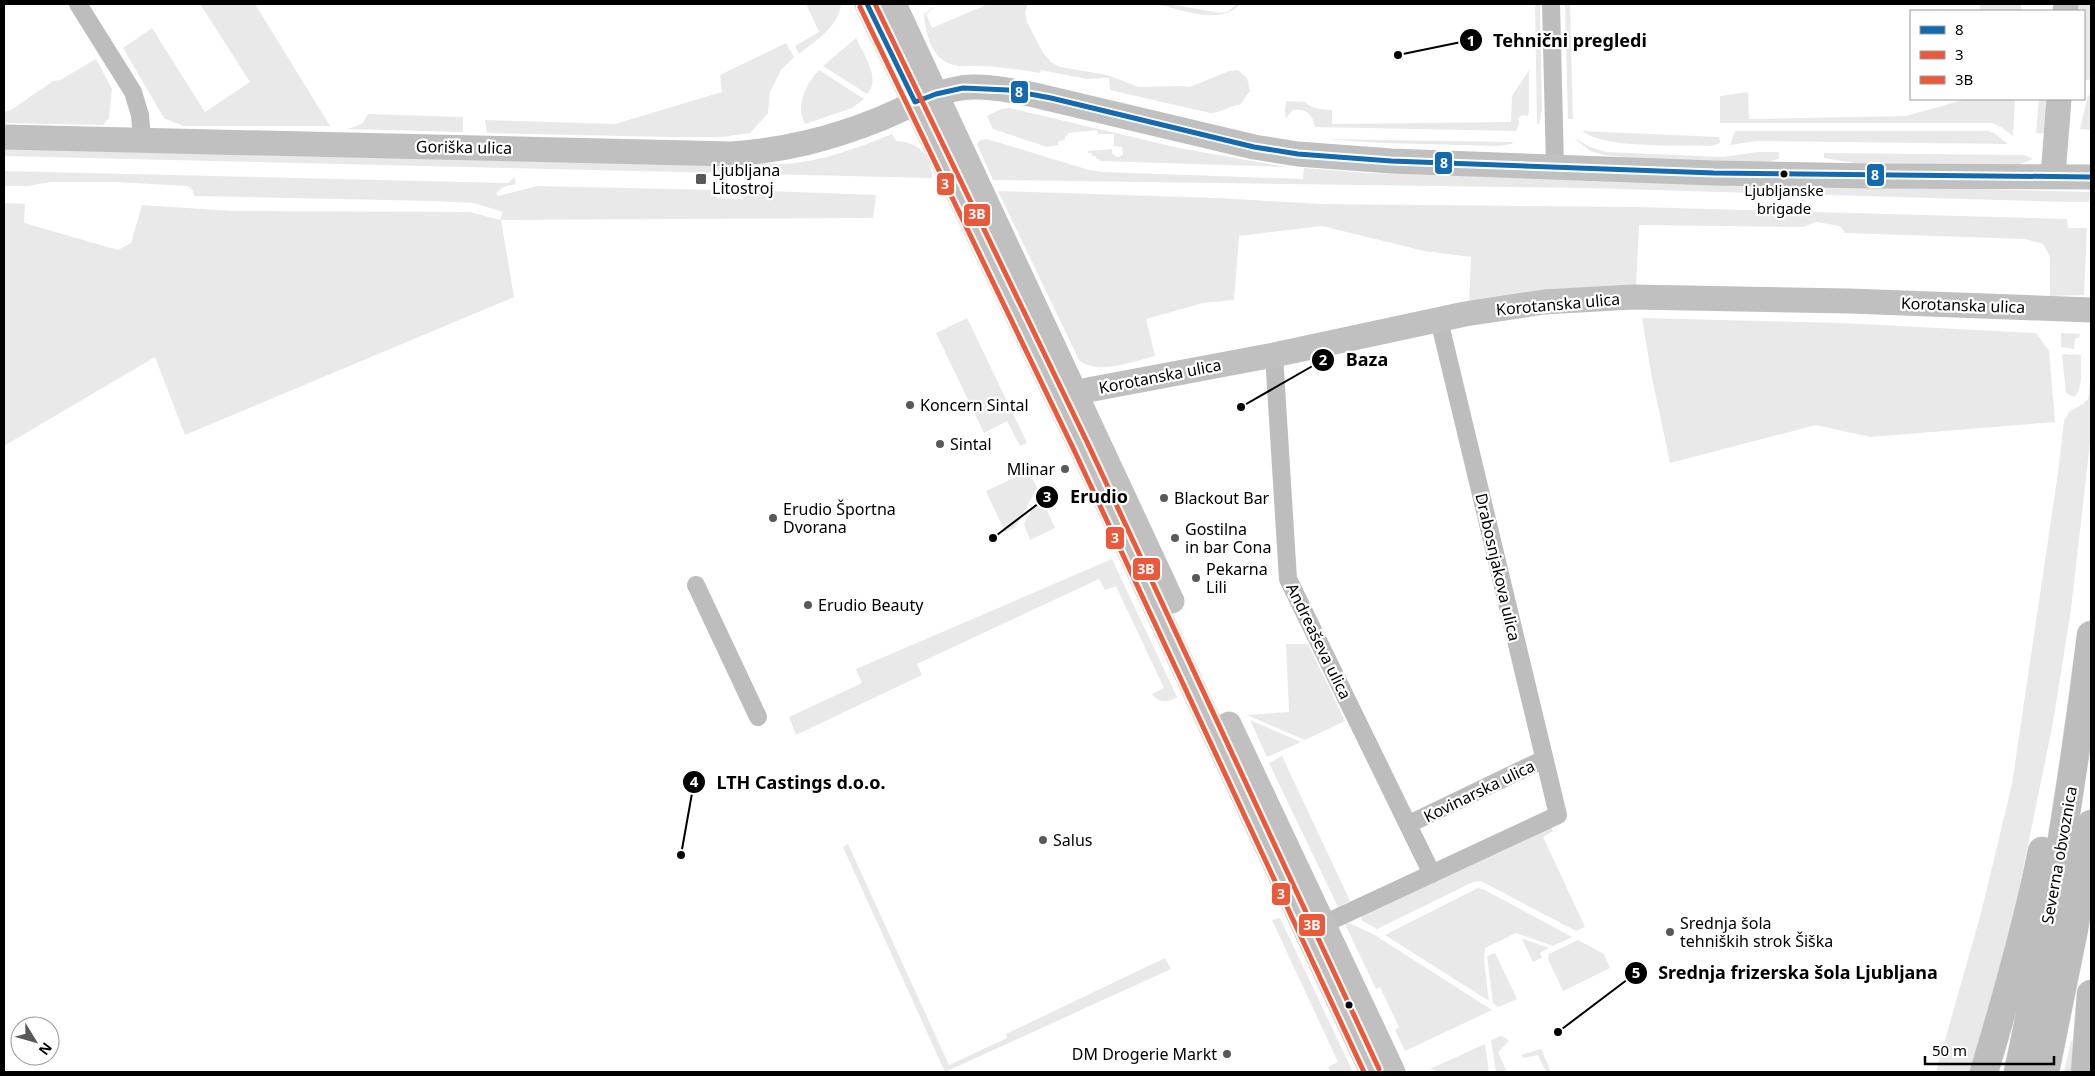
<svg xmlns="http://www.w3.org/2000/svg" width="2095" height="1076" font-family="'Noto Sans',sans-serif">
	<rect width="100%" height="100%" fill="#fff"/>
	<g fill="#e9e9e9">
		<path d="M200,4H255L330,126H183L164,118L123,48L152,28L205,112L250,82Z"/>
		<path d="M806,4H841C838,28 816,40 799,54L795,46L819,32Z"/>
		<path d="M988,4H1028L1025,12L1027,22L1043,53L1051,62L1060,67L1107,75L1139,87L1182,86L1190,87L1229,71L1238,70L1247,78L1250,91L1240,105C1232,104 1221,113 1210,113L1110,90L1109,78L1087,79L1041,70L1040,73C1021,70 1002,67 983,66C975,65 967,67 959,66C932,63 926,36 924,14L934,7V8L926,14L932,28Z"/>
		<path d="M1155,4H1170L1220,13L1227,12L1236,5H1239C1220,26 1180,9 1155,4Z"/>
		<path d="M1535,4H1540L1542,110L1539,124H1537Z"/>
		<path d="M1565,4H1570L1573,119H1568Z"/>
		<rect x="1980" y="4" width="41" height="7"/>
		<path d="M2075,4H2091V79L2084,81V11H2074Z"/>
		<path d="M856,38C863,53 882,80 867,94L823,66Z"/>
		<path d="M786,43L794,57L781,70L770,92L768,113L750,133L721,137H666L487,133L485,120L615,124L722,92L720,75Z"/>
		<path d="M96,59L112,89L109,118L103,125L4,123V112L11,110L53,81L60,80Z"/>
		<path d="M819,70L864,99L852,108L805,124C795,106 806,84 819,70Z"/>
		<path d="M1529,70V112L1528,116L1523,115L1518,118L1519,124L1516,131L1315,127C1313,115 1307,108 1293,110L1286,118L1285,110L1286,101L1305,102C1311,109 1322,109 1332,110V124L1511,122L1512,96Z"/>
		<path d="M2091,91V130L2080,129L2087,99Z"/>
		<path d="M1748,92L1749,119L1906,116L1967,99H2015L2013,136L2001,127L1992,123H1720V96Z"/>
		<path d="M2039,99H2051L2047,134L2036,133Z"/>
		<path d="M1010,108L1179,148L1286,167L1100,161L1099,159H1096V156H1092V153H1088V151L1112,149V153L1115,156L1119,157L1123,154L1122,147L1114,146V134H1098L1097,130L1068,133V135L1065,136V139L1058,142V145L1047,147L993,129L987,116L1001,109Z"/>
		<path d="M368,114L463,117V132L348,129L362,124Z"/>
		<path d="M1582,131L1719,137L1720,143L1711,146C1680,145 1605,149 1582,131Z"/>
		<path d="M1735,131H1989L1994,133L2008,144L1756,141L1730,145Z"/>
		<path d="M892,134L896,141C918,141 932,156 932,178L4,156V146L785,164C823,161 857,148 892,134Z"/>
		<path d="M1573,137L1590,147L1606,152L1724,157L1757,152H1779V159L1761,163L1661,161L1604,155L1590,151Z"/>
		<path d="M987,139L1089,170L1103,172L1303,179L1304,168L1368,173L2090,192L2089,202H2068L1586,188L993,180L977,144L980,140Z"/>
		<path d="M1325,139L1513,142L1512,144L1499,146L1381,143Z"/>
		<path d="M1824,153L2024,155L2033,159L2018,165L1871,166L1824,158Z"/>
		<path d="M4,171L508,183L515,177V185C508,184 502,188 496,193L498,196L537,186L717,190V198L743,199L744,190L876,195L873,218L501,220L514,297L185,435L155,357L4,446V203L25,204L24,223L118,250L131,243L142,205L232,211L470,212L500,220L503,212L474,203L434,201L194,196L193,191L188,186L115,182H51L28,186H4Z"/>
		<path d="M998,191L1217,198L1321,204L1639,207L2067,219L2068,228H2087L2084,295L2050,296V257L2043,244L2025,239L1845,233L1840,226L1816,222L1803,227L1639,225L1636,287L1469,304L1471,257L1424,251L1322,226L1239,236L1234,300L1203,303L1146,319L1155,356C1135,361 1096,376 1079,360Z"/>
		<path d="M967,318L1027,443L1020,446L1007,421L984,433L936,333Z"/>
		<path d="M1642,318L1842,323L2036,333L2049,351L2055,422L1870,437L1816,425L1670,463L1651,373Z"/>
		<path d="M2061,333L2080,334L2079,338H2075L2074,349L2061,347Z"/>
		<path d="M2064,354L2081,355C2080,366 2084,390 2074,397L2066,393L2062,355Z"/>
		<path d="M2091,376V434L2071,609L2053,723L2021,879L2012,944L1976,1072H1936L1981,913L2012,784L2058,473L2064,421L2070,411L2083,404L2088,399Z"/>
		<path d="M1029,471L1037,488L1015,528L1005,532L986,491Z"/>
		<path d="M1040,495L1055,528L1030,540L1024,524Z"/>
		<path d="M1112,559L1177,697C1168,703 1158,703 1152,694L1164,688L1116,586L1105,590L1099,579L917,664L922,675L796,735L789,717L862,683L856,669Z"/>
		<path d="M1286,644H1308L1345,721L1305,740L1247,715L1289,712Z"/>
		<path d="M1250,720L1301,742L1267,757Z"/>
		<path d="M1282,756L1350,901L1338,907L1269,763Z"/>
		<path d="M1551,827L1553,831L1543,837L1585,927L1576,931L1481,881L1473,882L1377,929L1361,920L1362,915Z"/>
		<path d="M848,844L949,1065L1007,1038L1006,1034L1165,958L1171,969L945,1072L843,847Z"/>
		<path d="M1478,888L1485,890L1572,937L1553,946L1516,933L1485,948L1484,961L1489,1001L1385,935Z"/>
		<path d="M1280,918L1352,1070L1349,1072H1330L1328,1067L1338,1062L1272,920Z"/>
		<path d="M1347,922L1373,934L1492,1010L1405,1051L1395,1030L1399,1027L1380,987L1376,989L1345,924Z"/>
		<path d="M1522,939H1523L1549,948L1540,953L1542,958L1533,962Z"/>
		<path d="M1578,940L1604,954L1610,968L1563,991L1548,959L1549,954Z"/>
		<path d="M1495,953L1517,999L1498,1007L1493,1003L1487,956Z"/>
		<path d="M1500,1036L1504,1037L1509,1041L1498,1052L1507,1072H1496L1491,1040Z"/>
		<path d="M2074,1040L2075,1072H2064L2071,1041Z"/>
		<path d="M1485,1044L1489,1072H1441L1430,1069Z"/>
		<path d="M1541,1049L1551,1072H1546L1538,1055L1523,1058L1521,1055Z"/>
	</g>
	<g fill="none" stroke-linecap="round" stroke-linejoin="round">
		<g stroke="#dbdbdb" stroke-width="29">
			<g id="highway">
				<path d="M1984,1072C2006,999 2027,926 2042,851"/>
				<path d="M2018,1072C2049,928 2073,782 2091,635"/>
				<path d="M2045,1072L2074,929L2091,824"/>
				<path d="M2085,1072L2091,994"/>
			</g>
		</g>
		<g stroke="#bdbdbd" stroke-width="18">
			<path d="M78,4L133,92L140,115L142,140"/>
			<path d="M1551,4L1555,166"/>
			<path d="M1274,355L1288,579L1432,874"/>
			<path d="M696,585L758,717"/>
			<path d="M1409,824L1544,759"/>
			<path d="M1313,929L1558,815L1439,320"/>
		</g>
		<g stroke="#c0c0c0" stroke-width="25">
			<path d="M867,4L1081,447L1372,1072"/>
			<path d="M894,4L1172,601"/>
			<path d="M2065,11L2066,4"/>
			<path d="M4,137L732,154C786,150 830,139 880,119C907,108 931,93 961,88C983,85 1008,90 1030,94L1254,147L1298,154L1391,161L1714,173L1872,176L2091,177"/>
			<path d="M2053,176L2059,99"/>
			<path d="M1061,395L1274,355L1465,314L1544,302L1633,297L1850,301L2091,310"/>
			<path d="M1229,724L1393,1072"/>
		</g>
		<use href="#highway" stroke="#bdbdbd" stroke-width="28"/>
		<g stroke="#fff" stroke-width="9">
			<path id="bus-1" d="M867,4L915,102L936,94L963,88L1008,90L1051,98L1254,147L1298,154L1391,161L1714,173L2091,177"/>
		</g>
		<g stroke="#fff" stroke-width="9">
			<path id="bus-2" d="M860,7L1074,450L1364,1072"/>
		</g>
		<g stroke="#fff" stroke-width="9">
			<path id="bus-3" d="M875,4L1088,444L1379,1069"/>
		</g>
		<use href="#bus-1" stroke="#136ab0" stroke-width="5"/>
		<use href="#bus-2" stroke="#ec593a" stroke-width="5"/>
		<use href="#bus-3" stroke="#ec593a" stroke-width="5"/>
	</g>
	<g fill="#000" stroke="#fff" stroke-width="2">
		<circle cx="1784" cy="174" r="4.5"/>
		<circle cx="1349" cy="1005" r="4.5"/>
	</g>
	<g fill="#595959" stroke="#fff" stroke-width="2">
		<rect x="695" y="173" width="12" height="12" rx="2.5"/>
		<circle cx="910" cy="405" r="5"/>
		<circle cx="940" cy="444" r="5"/>
		<circle cx="1065" cy="469" r="5"/>
		<circle cx="1164" cy="498" r="5"/>
		<circle cx="773" cy="518" r="5"/>
		<circle cx="1175" cy="538" r="5"/>
		<circle cx="1196" cy="578" r="5"/>
		<circle cx="808" cy="605" r="5"/>
		<circle cx="1043" cy="840" r="5"/>
		<circle cx="1670" cy="932" r="5"/>
		<circle cx="1227" cy="1054" r="5"/>
	</g>
	<g text-anchor="middle" stroke-width="4.5" stroke-linejoin="round" paint-order="stroke">
		<g font-size="15" fill="#000" stroke="#fff">
			<text x="1784" y="196">Ljubljanske<tspan x="1784" dy="18">brigade</tspan></text>
		</g>
		<g font-size="16" fill="#000" stroke="#fff">
			<text transform="translate(464 147) rotate(1)" y="6">Goriška ulica</text>
			<text transform="translate(1558 304) rotate(-5)" y="6">Korotanska ulica</text>
			<text transform="translate(1963 305) rotate(2)" y="6">Korotanska ulica</text>
			<text transform="translate(1160 376) rotate(-11)" y="6">Korotanska ulica</text>
			<text transform="translate(1498 567) rotate(77)" y="6">Drabosnjakova ulica</text>
			<text transform="translate(1319 641) rotate(64)" y="6">Andreaševa ulica</text>
			<text transform="translate(1479 791) rotate(-26)" y="6">Kovinarska ulica</text>
			<text transform="translate(2059 855) rotate(-80)" y="6">Severna obvoznica</text>
		</g>
		<g font-size="16" fill="#000" stroke="#fff" text-anchor="start">
			<text x="712" y="176">Ljubljana<tspan x="712" dy="18">Litostroj</tspan></text>
			<text x="920" y="411">Koncern Sintal</text>
			<text x="950" y="450">Sintal</text>
			<text x="1055" y="475" text-anchor="end">Mlinar</text>
			<text x="1174" y="504">Blackout Bar</text>
			<text x="783" y="515">Erudio Športna<tspan x="783" dy="18">Dvorana</tspan></text>
			<text x="1185" y="535">Gostilna<tspan x="1185" dy="18">in bar Cona</tspan></text>
			<text x="1206" y="575">Pekarna<tspan x="1206" dy="18">Lili</tspan></text>
			<text x="818" y="611">Erudio Beauty</text>
			<text x="1053" y="846">Salus</text>
			<text x="1680" y="929">Srednja šola<tspan x="1680" dy="18">tehniških strok Šiška</tspan></text>
			<text x="1217" y="1060" text-anchor="end">DM Drogerie Markt</text>
		</g>
	</g>
	<path fill="none" stroke="#000" stroke-width="2" d="M1398 55L1471 40M1241 407L1323 360M993 538L1047 497M681 855L694 782M1558 1032L1636 973"/>
	<g fill="#000" stroke="#fff" stroke-width="2">
		<circle cx="1398" cy="55" r="5"/>
		<circle cx="1241" cy="407" r="5"/>
		<circle cx="993" cy="538" r="5"/>
		<circle cx="681" cy="855" r="5"/>
		<circle cx="1558" cy="1032" r="5"/>
		<circle cx="1471" cy="40" r="12"/>
		<circle cx="1323" cy="360" r="12"/>
		<circle cx="1047" cy="497" r="12"/>
		<circle cx="694" cy="782" r="12"/>
		<circle cx="1636" cy="973" r="12"/>
	</g>
	<g font-size="15" text-anchor="middle" font-weight="bold" fill="#fff">
		<text x="1471" y="46">1</text>
		<text x="1323" y="365">2</text>
		<text x="1047" y="502">3</text>
		<text x="694" y="787">4</text>
		<text x="1636" y="978">5</text>
	</g>
	<g font-size="18" text-anchor="middle" font-weight="bold" fill="#000" stroke="#fff" stroke-width="4.5" stroke-linejoin="round" paint-order="stroke">
		<text x="1570" y="47">Tehnični pregledi</text>
		<text x="1367" y="366">Baza</text>
		<text x="1099" y="503">Erudio</text>
		<text x="801" y="789">LTH Castings d.o.o.</text>
		<text x="1798" y="979">Srednja frizerska šola Ljubljana</text>
	</g>
	<g stroke="#fff" stroke-width="2">
		<rect x="1010" y="80" width="19" height="24" rx="5" fill="#136ab0"/>
		<rect x="1434" y="151" width="19" height="24" rx="5" fill="#136ab0"/>
		<rect x="1866" y="163" width="19" height="24" rx="5" fill="#136ab0"/>
		<rect x="936" y="172" width="19" height="24" rx="5" fill="#ec593a"/>
		<rect x="963" y="203" width="28" height="24" rx="5" fill="#ec593a"/>
		<rect x="1105" y="526" width="20" height="24" rx="5" fill="#ec593a"/>
		<rect x="1132" y="557" width="29" height="24" rx="5" fill="#ec593a"/>
		<rect x="1271" y="882" width="20" height="24" rx="5" fill="#ec593a"/>
		<rect x="1298" y="913" width="28" height="24" rx="5" fill="#ec593a"/>
	</g>
	<g font-size="14" text-anchor="middle" font-weight="bold" fill="#fff">
		<text x="1019" y="97">8</text>
		<text x="1444" y="168">8</text>
		<text x="1875" y="180">8</text>
		<text x="945" y="189">3</text>
		<text x="977" y="219">3B</text>
		<text x="1115" y="543">3</text>
		<text x="1146" y="574">3B</text>
		<text x="1281" y="899">3</text>
		<text x="1312" y="930">3B</text>
	</g>
	<rect width="2095" height="1076" fill="none" stroke="#000000" stroke-width="10"/>
	<rect x="1910" y="10" width="175" height="90" fill="#ffffff" stroke="#999999"/>
	<rect x="1920" y="26" width="25" height="8" fill="#136ab0" stroke="#999999"/>
	<text x="1955" y="35" font-size="15" fill="#000000">8</text>
	<rect x="1920" y="51" width="25" height="8" fill="#ec593a" stroke="#999999"/>
	<text x="1955" y="60" font-size="15" fill="#000000">3</text>
	<rect x="1920" y="76" width="25" height="8" fill="#ec593a" stroke="#999999"/>
	<text x="1955" y="85" font-size="15" fill="#000000">3B</text>
	<g transform="translate(35 1041) rotate(127)"><circle r="24" fill="#ffffff" stroke="#999999"/>
	<path d="M0-4L9 19L0 12L-9 19Z" fill="#595959"/>
	<text y="-8" font-size="14" font-weight="bold" text-anchor="middle" fill="#000000">N</text>
	</g>
	<path d="M1925 1056v8h129v-8" fill="none" stroke="#000000" stroke-width="2.5"/>
	<text x="1932" y="1056" font-size="15" fill="#000000" stroke="#ffffff" stroke-width="4" paint-order="stroke">50 m</text>
</svg>
